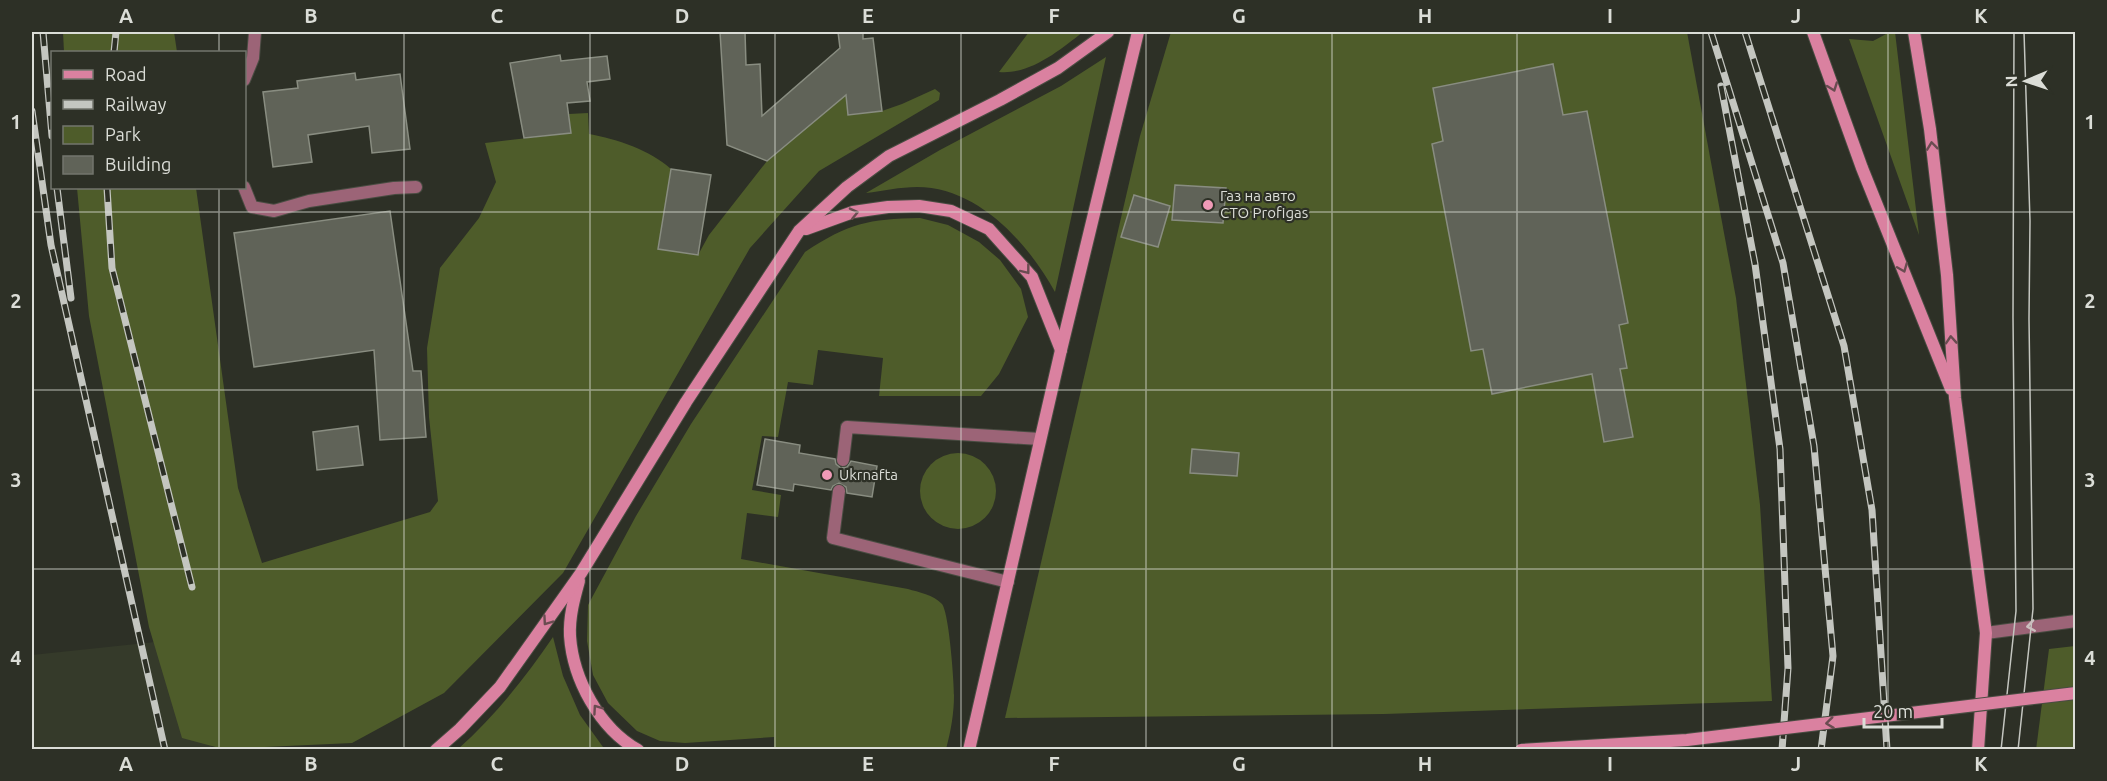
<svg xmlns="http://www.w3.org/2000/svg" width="2107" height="781" font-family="Ubuntu,sans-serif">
	<rect width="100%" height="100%" fill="#2d3026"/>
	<path fill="#353a2a" d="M193,638L212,749H32V655Z"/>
	<g fill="#4e5c2a">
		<path d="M63,32H174L177,52H64Z"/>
		<path d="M1029,32H1083C1060,50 1030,75 999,72Z"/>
		<path d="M1171,32H1687L1736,298L1760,505L1772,701L1384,714L1005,718L1140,136Z"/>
		<path d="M1890,32H1895L1919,235L1849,39L1873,41Z"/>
		<path d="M1106,57L1055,292C1028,243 978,187 917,187C900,187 883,191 866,193L940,150L1061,86Z"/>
		<path d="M935,89L940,93L939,100L819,171L750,248L563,573L444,693L352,743L223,749L182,738L149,627L89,316L77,188H196L238,488L262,563L430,512L438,501L429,417L427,348L440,268L479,218L496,182L485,143L571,133L569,114L588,113L589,134C617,139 650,150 671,169L659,249L698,255L709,235L767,161L846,95L849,115L882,111L902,104Z"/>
		<path d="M920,218L948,225L979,242L1000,260L1021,289L1028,317L999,374L981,396H879L883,358L818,350L813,385L788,382L778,437L762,436L752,490L781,495L778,517L747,513L741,559L908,589C918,592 934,595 942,604C949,613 954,680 954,695C954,713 951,731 946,749H774V737L685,743L660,741L637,731L608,703L593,675L587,641L588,605L636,516L691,424L805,252C849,223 868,219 920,218Z"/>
		<circle cx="958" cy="491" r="38"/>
		<path d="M553,637L563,676L580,715L603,747L458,749C495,716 525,678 553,637Z"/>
		<path d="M2075,646V749L2036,750L2049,649Z"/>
	</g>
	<g fill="#606358" stroke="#898d81" stroke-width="1.5">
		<path d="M720,32H745L746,65L760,64L762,116L840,48L838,32H863V39L873,38L882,111L848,115L846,95L767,161L727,145Z"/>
		<path d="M560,55L561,61L607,56L610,79L587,82L590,101L567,103L571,133L524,138L510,63Z"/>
		<path d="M1553,64L1563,115L1587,111L1628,323L1619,325L1627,368L1620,369L1633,437L1604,442L1592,374L1492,394L1483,349L1471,351L1432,144L1443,141L1433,88Z"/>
		<path d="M355,73L356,80L400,74L410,149L372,153L369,126L308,135L312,162L273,167L263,92L298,88L297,81Z"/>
		<path d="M671,169L711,175L698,255L658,249Z"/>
		<path d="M1175,185L1226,188L1223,223L1172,220Z"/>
		<path d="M1134,195L1170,206L1158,247L1121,237Z"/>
		<path d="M390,211L413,371H421L426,437L380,440L374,350L254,367L234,233Z"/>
		<path d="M358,426L363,465L317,470L313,432Z"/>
		<path d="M765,439L800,445L799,453L835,459L836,464L841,468L847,467L851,461L877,466L872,497L847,493L846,487L839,483L833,486L831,490L794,484L793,491L757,485Z"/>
		<path d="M1192,449L1239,453L1237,476L1190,473Z"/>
	</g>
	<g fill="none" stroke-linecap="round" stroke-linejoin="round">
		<g stroke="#494c42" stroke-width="14">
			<g id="service">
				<path d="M244,80L253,58L255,32"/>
				<path d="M244,187L252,207L274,211L309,201L394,188L416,187"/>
				<path d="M843,460L847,427L1040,439"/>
				<path d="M839,491L833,538L1008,582"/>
			</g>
		</g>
		<g stroke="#494c42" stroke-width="14">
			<path id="minor" d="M1986,633L2076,621"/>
		</g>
		<g stroke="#494c42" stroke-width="14">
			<g id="secondary">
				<path d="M1813,32L1862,168L1951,389"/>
				<path d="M1914,32L1930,129L1947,275L1955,398L1986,633L1978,750"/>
				<path d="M806,229L853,212L888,207L919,206L951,211L989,229L1032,277L1061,350"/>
				<path d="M579,581C574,599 569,617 570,636C573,679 599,728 638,750"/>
				<path d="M436,750L460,729L500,687L581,573L686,402L799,231L847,187L889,156L1000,100L1058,68L1108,32"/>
				<path d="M969,750L1061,350L1138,32"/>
			</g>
		</g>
		<use href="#service" stroke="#9c6477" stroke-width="12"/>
		<use href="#minor" stroke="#9c6477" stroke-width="12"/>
		<use href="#secondary" stroke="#da81a0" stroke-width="12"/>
		<g stroke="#c4c6c0" stroke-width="1.5">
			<path d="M2001,750L2016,611L2013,318L2014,32"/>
			<path d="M2018,750L2033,609L2029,319L2030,221L2024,32"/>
		</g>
		<g stroke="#c4c6c0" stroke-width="7">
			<g id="rail">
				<path d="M43,32L52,136"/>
				<path d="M1711,32L1783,263L1814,446L1833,656L1821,750"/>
				<path d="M1745,32L1844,346L1872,510L1887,750"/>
				<path d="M114,52L116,32"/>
				<path d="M1721,86L1755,264L1780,449L1788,668L1782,750"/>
				<path d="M32,111L51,245L165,750"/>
				<path d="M57,188L71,298"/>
				<path d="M107,188L112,268L192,587"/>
			</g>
		</g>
		<use href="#rail" stroke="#2d3026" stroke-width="4.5" stroke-dasharray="14" stroke-linecap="butt"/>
		<g stroke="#494c42" stroke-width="14" stroke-linecap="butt">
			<path id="secondary-bridge" d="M1521,750L1687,740L2076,693"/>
		</g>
		<use href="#secondary-bridge" stroke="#da81a0" stroke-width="12"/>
	</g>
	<defs><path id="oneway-chevron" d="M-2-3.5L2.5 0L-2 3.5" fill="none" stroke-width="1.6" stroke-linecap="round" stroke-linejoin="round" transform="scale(1.5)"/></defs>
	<g stroke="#6a4c51">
		<use href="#oneway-chevron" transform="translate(1833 87) rotate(70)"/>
		<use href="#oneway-chevron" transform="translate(1932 146) rotate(-97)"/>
		<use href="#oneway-chevron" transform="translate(854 213) rotate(-13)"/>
		<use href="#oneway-chevron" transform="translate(1903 268) rotate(68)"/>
		<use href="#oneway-chevron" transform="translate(1026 270) rotate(52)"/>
		<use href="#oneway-chevron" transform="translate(1951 340) rotate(-94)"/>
		<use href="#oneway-chevron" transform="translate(547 621) rotate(125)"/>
		<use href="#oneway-chevron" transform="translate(597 709) rotate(-125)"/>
		<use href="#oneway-chevron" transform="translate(1830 723) rotate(173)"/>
	</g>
	<use stroke="#cbbfbf" href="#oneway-chevron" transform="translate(2031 626) rotate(171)"/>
	<path fill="none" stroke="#dbddd7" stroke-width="1.5" stroke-opacity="0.55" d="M219,32V52M404,32V750M590,32V750M775,32V750M961,32V750M1146,32V750M1332,32V750M1517,32V750M1703,32V750M1888,32V750M219,188V750M32,212H2076M32,390H2076M32,569H2076"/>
	<g fill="#f09ab7" stroke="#2d3026" stroke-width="2">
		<circle cx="1208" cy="205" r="6"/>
		<circle cx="827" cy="475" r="6"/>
	</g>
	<g text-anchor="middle" stroke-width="4.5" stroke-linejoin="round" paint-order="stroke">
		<g font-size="15" fill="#dbddd7" stroke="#2d3026" text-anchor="start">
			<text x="1220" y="201">Газ на авто<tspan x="1220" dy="17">СТО Profigas</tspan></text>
			<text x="839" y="480">Ukrnafta</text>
		</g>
	</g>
	<rect width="2107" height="781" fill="none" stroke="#2d3026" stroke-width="66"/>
	<rect x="51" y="51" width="195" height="138" fill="#2d3026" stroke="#73756d" stroke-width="1.5"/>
	<rect x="63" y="70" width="30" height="9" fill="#da81a0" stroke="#73756d" stroke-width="1.5"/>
	<text x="105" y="81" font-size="18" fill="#dbddd7">Road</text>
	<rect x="63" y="100" width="30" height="9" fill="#c4c6c0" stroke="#73756d" stroke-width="1.5"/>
	<text x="105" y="111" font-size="18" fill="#dbddd7">Railway</text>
	<rect x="63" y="126" width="30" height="18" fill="#4e5c2a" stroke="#73756d" stroke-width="1.5"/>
	<text x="105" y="141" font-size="18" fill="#dbddd7">Park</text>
	<rect x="63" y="156" width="30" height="18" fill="#606358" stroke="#73756d" stroke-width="1.5"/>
	<text x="105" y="171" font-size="18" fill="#dbddd7">Building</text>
	<g transform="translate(2026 81) rotate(268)" stroke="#2d3026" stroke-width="4.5" paint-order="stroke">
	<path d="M0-4.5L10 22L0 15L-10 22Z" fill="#dbddd7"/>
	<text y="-9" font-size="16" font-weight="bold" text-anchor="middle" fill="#dbddd7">N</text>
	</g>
	<path d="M1864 718v9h78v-9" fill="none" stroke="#dbddd7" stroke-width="3"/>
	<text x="1873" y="718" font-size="18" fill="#dbddd7" stroke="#2d3026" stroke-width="4.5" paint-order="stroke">20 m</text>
	<rect x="33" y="33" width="2041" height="715" fill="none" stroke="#dbddd7" stroke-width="2"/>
	<g font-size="20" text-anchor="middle" font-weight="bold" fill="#dbddd7">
		<text x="126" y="23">A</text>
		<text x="311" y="23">B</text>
		<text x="497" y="23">C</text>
		<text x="682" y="23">D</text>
		<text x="868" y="23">E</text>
		<text x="1054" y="23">F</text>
		<text x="1239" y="23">G</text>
		<text x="1425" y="23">H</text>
		<text x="1610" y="23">I</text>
		<text x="1796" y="23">J</text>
		<text x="1981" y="23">K</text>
		<text x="16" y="129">1</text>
		<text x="2090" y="129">1</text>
		<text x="16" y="308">2</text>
		<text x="2090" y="308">2</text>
		<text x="16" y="487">3</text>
		<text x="2090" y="487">3</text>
		<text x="16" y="665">4</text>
		<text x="2090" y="665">4</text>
		<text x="126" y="771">A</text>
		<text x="311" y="771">B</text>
		<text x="497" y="771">C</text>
		<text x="682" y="771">D</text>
		<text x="868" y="771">E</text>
		<text x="1054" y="771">F</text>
		<text x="1239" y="771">G</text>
		<text x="1425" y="771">H</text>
		<text x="1610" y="771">I</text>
		<text x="1796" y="771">J</text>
		<text x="1981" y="771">K</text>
	</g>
</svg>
